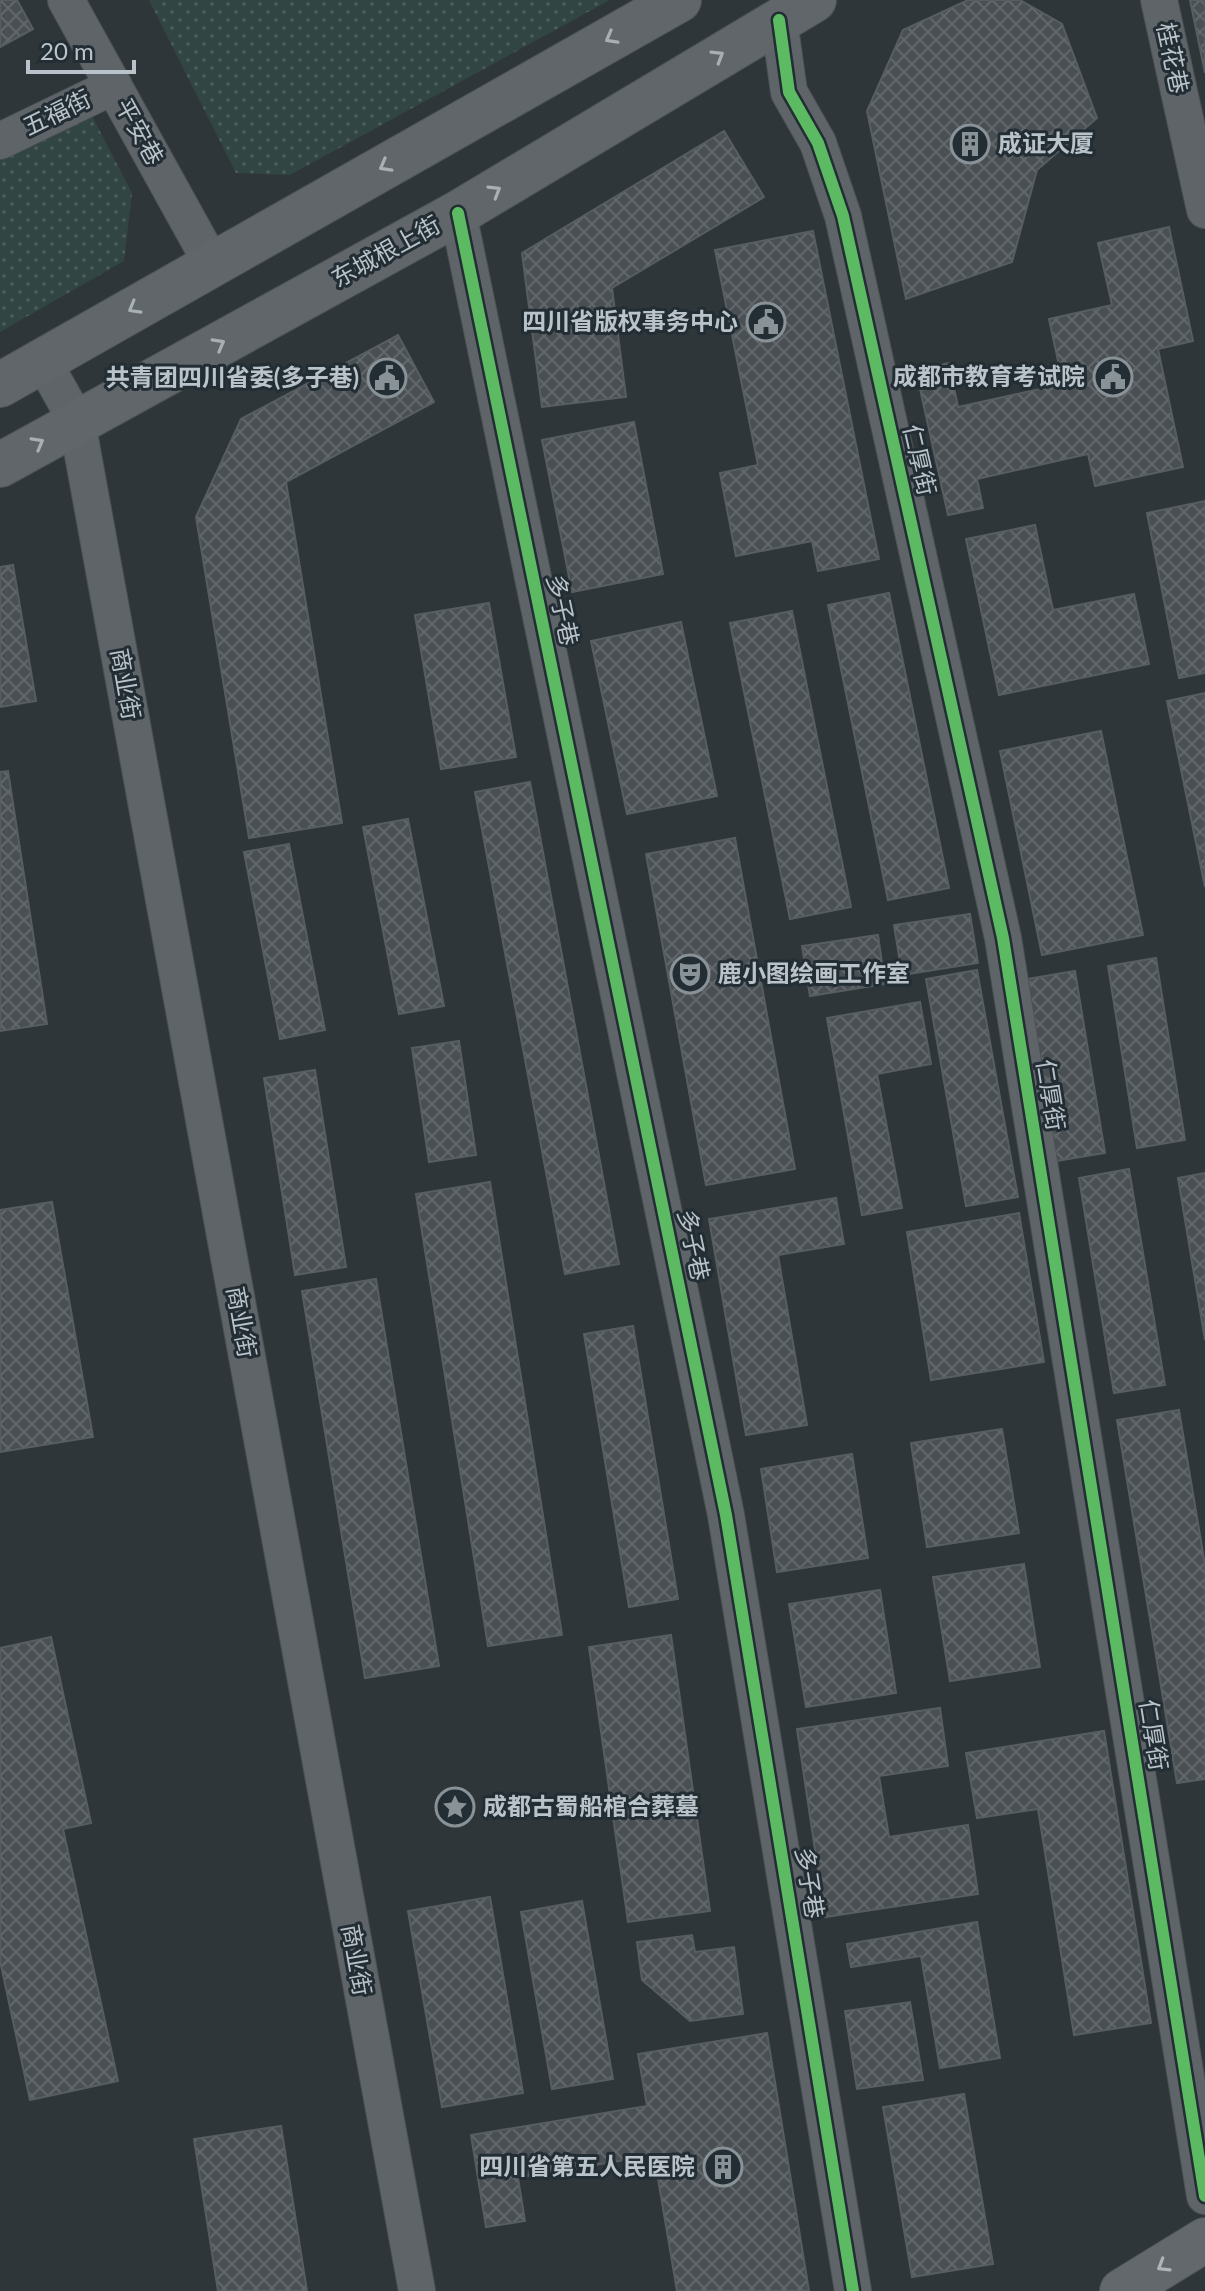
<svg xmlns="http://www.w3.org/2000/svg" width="1205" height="2291" font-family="Lato,'Noto Sans SC',sans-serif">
	<defs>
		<pattern id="park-dots" width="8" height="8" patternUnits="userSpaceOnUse" patternTransform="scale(2)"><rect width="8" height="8" fill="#314542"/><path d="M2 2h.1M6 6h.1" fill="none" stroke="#4d5e5c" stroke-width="1.8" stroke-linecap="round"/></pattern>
		<pattern id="building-cross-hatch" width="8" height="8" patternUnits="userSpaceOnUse" patternTransform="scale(2)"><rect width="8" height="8" fill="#494f53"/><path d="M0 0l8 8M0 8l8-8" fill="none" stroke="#61676a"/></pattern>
	</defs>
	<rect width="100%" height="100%" fill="#2e363a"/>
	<g fill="url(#park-dots)">
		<path d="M149,0H610L290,175L236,173Z"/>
		<path d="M92,116L132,193L124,261L0,332V159Z"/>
	</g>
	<g fill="url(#building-cross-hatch)" stroke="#575e61" stroke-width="2">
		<path d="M0,0H17L33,29L0,47Z"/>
		<path d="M968,0H1020L1062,24L1097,118L1037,170L1012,262L906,299L867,111L903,30Z"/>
		<path d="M1190,0H1205V73Z"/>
		<path d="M724,131L764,197L612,288L626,397L542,407L522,253Z"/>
		<path d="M1169,227L1193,341L1158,349L1183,467L1095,486L1088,454L977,479L983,508L948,515L916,371L949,363L958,407L1063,384L1049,319L1112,305L1098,243Z"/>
		<path d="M813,231L879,559L818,571L812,541L736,556L720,473L758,465L715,250Z"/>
		<path d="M398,335L434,402L286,482L342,823L249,838L196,517L241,419Z"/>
		<path d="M634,422L663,574L572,592L542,440Z"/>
		<path d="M1205,501V673L1179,678L1147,513Z"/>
		<path d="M1035,525L1053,610L1134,594L1149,664L999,695L966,539Z"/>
		<path d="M13,565L36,701L0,707V567Z"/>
		<path d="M889,593L949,888L888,900L828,605Z"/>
		<path d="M489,603L516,757L441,769L415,615Z"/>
		<path d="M792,611L851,907L790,919L730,623Z"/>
		<path d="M681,622L717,796L627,814L591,641Z"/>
		<path d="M1205,693V887L1167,701Z"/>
		<path d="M1101,731L1143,935L1042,955L1000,751Z"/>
		<path d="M8,771L47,1024L0,1031V772Z"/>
		<path d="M530,782L619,1264L565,1274L475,792Z"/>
		<path d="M408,819L444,1006L399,1014L363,827Z"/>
		<path d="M735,838L795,1169L706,1185L646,854Z"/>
		<path d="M289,844L325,1030L280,1039L244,852Z"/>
		<path d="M970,914L978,963L902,975L894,925Z"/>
		<path d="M878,935L885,984L810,996L802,946Z"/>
		<path d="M1156,958L1185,1140L1137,1148L1108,966Z"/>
		<path d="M977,970L1018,1197L966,1206L926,979Z"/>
		<path d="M1075,971L1105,1153L1056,1161L1027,979Z"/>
		<path d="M920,1002L931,1064L877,1074L902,1208L862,1215L827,1018Z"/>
		<path d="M459,1041L476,1155L429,1162L412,1048Z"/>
		<path d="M315,1070L346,1267L295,1275L264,1078Z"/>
		<path d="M1129,1169L1165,1385L1114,1393L1079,1178Z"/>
		<path d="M1205,1173V1340L1178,1178Z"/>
		<path d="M490,1182L562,1635L488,1646L416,1194Z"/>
		<path d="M836,1198L844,1244L778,1255L807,1425L746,1435L709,1219Z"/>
		<path d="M52,1202L93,1437L0,1452V1210Z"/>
		<path d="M1019,1213L1044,1362L931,1380L907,1232Z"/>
		<path d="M376,1279L439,1666L365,1678L302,1291Z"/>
		<path d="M633,1326L678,1599L629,1607L584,1334Z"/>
		<path d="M1179,1410L1205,1565V1779L1177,1783L1117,1420Z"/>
		<path d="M1002,1429L1019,1533L927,1547L911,1443Z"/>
		<path d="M852,1454L868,1558L777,1572L761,1469Z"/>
		<path d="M1024,1564L1040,1667L950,1681L933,1577Z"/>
		<path d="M880,1590L896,1693L806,1707L789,1604Z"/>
		<path d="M671,1635L710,1911L628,1922L589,1647Z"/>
		<path d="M51,1637L91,1823L63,1829L118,2081L30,2100L0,1961V1648Z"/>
		<path d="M940,1708L948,1766L879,1776L889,1837L968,1825L978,1894L825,1917L797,1729Z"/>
		<path d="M1104,1731L1151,2023L1074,2035L1038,1809L977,1818L966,1753Z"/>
		<path d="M490,1897L523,2093L442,2107L408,1911Z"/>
		<path d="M582,1901L613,2079L552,2089L521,1912Z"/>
		<path d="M977,1922L1000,2058L940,2068L921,1956L851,1967L847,1944Z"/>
		<path d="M692,1935L695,1952L734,1947L743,2014L690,2021L642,1980L637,1942Z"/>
		<path d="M910,2002L923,2080L857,2089L845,2011Z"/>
		<path d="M767,2033L809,2291H677L654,2155L518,2178L525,2221L486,2227L471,2135L647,2106L638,2054Z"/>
		<path d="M964,2094L993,2264L912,2277L883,2107Z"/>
		<path d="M281,2126L307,2291H218L194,2139Z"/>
	</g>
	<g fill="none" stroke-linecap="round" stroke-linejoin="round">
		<g stroke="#4c5154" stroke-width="38">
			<g id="minor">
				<path d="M66,0L212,264"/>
				<path d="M1159,0L1205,210"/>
				<path d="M779,20L789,92L818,143L843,216L1003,938L1205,2196"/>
				<path d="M0,141L114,86"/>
				<path d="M458,213L726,1515L853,2291"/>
				<path d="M43,361L77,422L417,2291"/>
			</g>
		</g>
		<g stroke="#4c5154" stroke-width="46">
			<path id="secondary" d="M1122,2291L1205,2240"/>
		</g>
		<g stroke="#4c5356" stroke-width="46">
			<g id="primary">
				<path d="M0,385L679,0"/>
				<path d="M0,465L458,213L814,0"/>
			</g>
		</g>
		<use href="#minor" stroke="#5e6468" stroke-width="36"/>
		<use href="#secondary" stroke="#63686d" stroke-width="44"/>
		<use href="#primary" stroke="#60666a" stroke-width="44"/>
		<g stroke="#222d34" stroke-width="17">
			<g id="cycleway">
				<path d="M779,20L789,92L818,143L843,216L1003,938L1205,2196"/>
				<path d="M458,213L726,1515L853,2291"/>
			</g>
		</g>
		<use href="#cycleway" stroke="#5cba63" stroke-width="12"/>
	</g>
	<defs><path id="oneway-chevron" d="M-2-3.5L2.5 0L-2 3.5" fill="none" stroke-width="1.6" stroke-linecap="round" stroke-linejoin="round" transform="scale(2)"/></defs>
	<g stroke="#a8b0b6">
		<use href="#oneway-chevron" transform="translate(611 38) rotate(151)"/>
		<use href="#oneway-chevron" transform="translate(718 56) rotate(-31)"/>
		<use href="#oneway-chevron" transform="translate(385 166) rotate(151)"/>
		<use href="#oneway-chevron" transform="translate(495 191) rotate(-31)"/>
		<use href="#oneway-chevron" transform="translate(134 308) rotate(150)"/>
		<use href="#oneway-chevron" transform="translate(219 344) rotate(-29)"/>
		<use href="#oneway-chevron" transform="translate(38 443) rotate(-29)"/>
	</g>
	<use stroke="#adb5bb" href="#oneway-chevron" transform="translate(1163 2266) rotate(149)"/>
	<defs>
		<g id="building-ring" transform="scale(2)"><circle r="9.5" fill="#222d34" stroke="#899297" stroke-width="1.5"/><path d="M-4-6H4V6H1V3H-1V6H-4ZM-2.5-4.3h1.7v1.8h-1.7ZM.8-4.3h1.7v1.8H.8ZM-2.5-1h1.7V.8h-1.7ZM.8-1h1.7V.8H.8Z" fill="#899297"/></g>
		<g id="civic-ring" transform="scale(2)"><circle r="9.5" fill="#222d34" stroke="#899297" stroke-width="1.5"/><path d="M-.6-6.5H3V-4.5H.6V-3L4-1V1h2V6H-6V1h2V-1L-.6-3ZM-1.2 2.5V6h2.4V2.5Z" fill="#899297"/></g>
		<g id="theatre-ring" transform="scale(2)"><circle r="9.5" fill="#222d34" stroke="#899297" stroke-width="1.5"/><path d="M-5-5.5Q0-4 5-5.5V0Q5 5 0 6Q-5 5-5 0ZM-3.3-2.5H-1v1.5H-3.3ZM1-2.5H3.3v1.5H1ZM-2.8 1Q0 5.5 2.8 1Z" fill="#899297"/></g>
		<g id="sight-ring" transform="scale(2)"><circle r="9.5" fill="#222d34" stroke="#899297" stroke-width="1.5"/><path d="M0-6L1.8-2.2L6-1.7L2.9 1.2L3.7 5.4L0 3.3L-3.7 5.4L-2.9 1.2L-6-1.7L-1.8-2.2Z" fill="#899297"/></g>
	</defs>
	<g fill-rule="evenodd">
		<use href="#building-ring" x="970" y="144"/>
		<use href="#civic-ring" x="766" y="322"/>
		<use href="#civic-ring" x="1113" y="377"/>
		<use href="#civic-ring" x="387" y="378"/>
		<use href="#theatre-ring" x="690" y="974"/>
		<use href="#sight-ring" x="455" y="1807"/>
		<use href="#building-ring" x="723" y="2167"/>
	</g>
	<g text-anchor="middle" stroke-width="6" stroke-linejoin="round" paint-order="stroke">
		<g font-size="24" fill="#bac3c9" stroke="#222d34">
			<text transform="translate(1172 58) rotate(78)" y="8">桂花巷</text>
			<text transform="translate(57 113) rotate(-26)" y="8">五福街</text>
			<text transform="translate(139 132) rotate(61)" y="8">平安巷</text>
			<text transform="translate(386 252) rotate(-29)" y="8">东城根上街</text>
			<text transform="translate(919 460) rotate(77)" y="8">仁厚街</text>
			<text transform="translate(562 610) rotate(78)" y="8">多子巷</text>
			<text transform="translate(125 684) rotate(80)" y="8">商业街</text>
			<text transform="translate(1050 1095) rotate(81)" y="8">仁厚街</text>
			<text transform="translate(693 1245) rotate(78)" y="8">多子巷</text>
			<text transform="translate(241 1322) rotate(80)" y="8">商业街</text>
			<text transform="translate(1153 1735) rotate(81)" y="8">仁厚街</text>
			<text transform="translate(809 1883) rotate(81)" y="8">多子巷</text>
			<text transform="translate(356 1960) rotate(80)" y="8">商业街</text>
		</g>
		<g font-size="24" font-weight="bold" fill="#bac3c9" stroke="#222d34" text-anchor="end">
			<text x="998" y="152" text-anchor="start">成证大厦</text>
			<text x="738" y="330">四川省版权事务中心</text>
			<text x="1085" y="385">成都市教育考试院</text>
			<text x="359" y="386">共青团四川省委(多子巷)</text>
			<text x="718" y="982" text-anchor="start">鹿小图绘画工作室</text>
			<text x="483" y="1815" text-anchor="start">成都古蜀船棺合葬墓</text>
			<text x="695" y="2175">四川省第五人民医院</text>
		</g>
	</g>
	<path d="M28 60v12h106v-12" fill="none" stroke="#bac3c9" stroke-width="4"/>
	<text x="40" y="60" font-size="24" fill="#bac3c9" stroke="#222d34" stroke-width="6" paint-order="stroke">20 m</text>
</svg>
